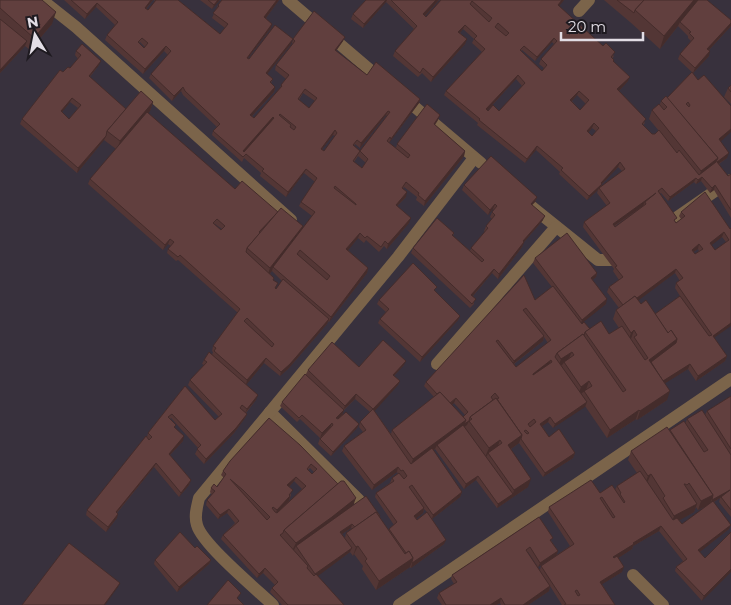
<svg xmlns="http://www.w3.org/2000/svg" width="731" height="605" font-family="Montserrat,sans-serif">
	<rect width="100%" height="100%" fill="#38313d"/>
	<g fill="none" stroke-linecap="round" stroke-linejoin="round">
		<g stroke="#7b644a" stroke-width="12">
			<path d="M42,0L76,27L291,220"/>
			<path d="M288,0L383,81"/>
			<path d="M579,11L589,0"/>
			<path d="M403,97L481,163"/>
			<path d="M532,207L598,260H612L622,255"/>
			<path d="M663,227L731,180"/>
			<path d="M437,364L556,227"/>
			<path d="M270,412L359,500"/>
			<path d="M633,575L663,605"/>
			<path d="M273,605C256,589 202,544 197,525C194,516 197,507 199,498L398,257L474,158"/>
			<path d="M399,605L731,379"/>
		</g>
	</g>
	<g fill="#533635" fill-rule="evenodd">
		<path d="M0,0L52,24L30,50L25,46L0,73Z"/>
		<path d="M64,0H153L146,9L148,10L155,1L154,0H178L220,34L225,28L212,18L218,5L222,0H279L266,18L271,28L248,58L249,59L291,44L267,74L273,79L271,83L275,87L274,92L252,116L254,118L280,88L281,85L286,79L275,70L276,65L293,44L292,43L293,39L345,37L343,41L336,51L367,75L420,99L419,103L389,143L396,148L397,144L438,120L435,125L465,151L464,156L424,206L416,200L417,197L404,187L403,189L406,197L397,206L409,223L387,249L384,246L379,252L366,240L364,243L358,238L348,250L368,268L367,273L329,322L328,321L327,324L288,369L280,376L264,363L246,385L256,400L246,413L247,414L245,418L234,433L204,464L195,454L198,448L171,418L170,419L183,441L170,455L191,480L189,485L179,497L154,467L117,513V518L106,532L86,515L87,510L147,437L148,433L185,386L215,420L219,417L188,385L190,380L204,365L202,364L204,360L212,355L213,352L212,351L213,346L238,313L178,260L176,261L167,253L168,249L171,246L168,244L163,250L88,184L90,179L116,149L104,140L77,173L20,124L22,119L63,72L70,68L78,59L75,55L76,51L99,65L90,77L126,109L153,102L150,111L148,113L235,189L278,212L303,226L301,230L312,216L299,206L301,202L315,182L304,173L286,197L260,176L261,173L244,158L242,162L212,135L213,131L217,127L183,95L181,91L172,101L149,78L151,74L168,55L164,51L143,74L105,40L107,35L115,25L96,7L85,19ZM140,42L145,47L144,48L139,43ZM303,93L315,101L309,108L299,100ZM70,102L78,108L69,119L62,112ZM386,115L387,116L360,151L354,146L355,144L360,148ZM333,135L335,136L324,151L322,149ZM358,156L366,163L362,168L354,162ZM215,224L222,229L221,230L214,225ZM272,271L282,281L276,289L273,280L270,273Z"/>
		<path d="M200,0H220L212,9Z"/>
		<path d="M366,0H439L425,16L426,17L441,0H564L559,6L614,56L612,59L613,62L628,81L619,91L645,123L643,125L652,134H655L659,131L649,119L652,110L660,104L661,101L667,98L692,72L727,158L719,164L728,176L731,174V218L714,190L710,193L701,181L696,184L694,182L668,201L661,193H660L676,223L681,219L679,216L681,212L730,229L731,228L714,338L727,356L725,361L696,381L688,369L665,383L667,400L637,420L636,419L607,438L585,406L553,428L548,422L542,426L549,437L575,453L573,458L543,477L519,443L511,449L528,487L497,508L476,480L464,489L435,449L433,451L462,492L460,497L432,519L444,544L411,568L410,567L376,590L362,569L363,566L354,554L353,556L350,552L317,576L344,605H282L270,592L272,588L275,585L263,573L257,578L221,539L223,535L235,523L227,513L218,519L206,505L207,500L212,495L210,492L211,488L217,487L224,478L221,475L223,471L269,418L353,506L379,517L388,530L394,525L375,497L376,493L390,483L392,478L398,474L397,472L372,490L342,451L344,446L363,432L359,427L360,422L370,412L355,399L344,410L342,415L359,424L357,428L331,456L318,444L320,438L300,419L297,422L280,406L282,402L306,374L308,370L359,367L404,365L394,376L400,381L398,385L374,411L391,434L392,430L434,397L424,386L426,382L552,287L533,263L535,258L597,273L596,277L592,280L606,304L581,323L590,329L609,334L619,328L613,319L616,310L619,308L607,292L609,287L619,280L613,271L614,269L583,227L584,222L607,206L597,193L598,190L587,200L559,174L560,172L536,150L525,163L477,125L478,123L444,95L446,91L482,52L472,43L474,39L463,29L460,33L467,39L465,44L431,82L422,73L418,77L393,56L395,51L414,29L386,2L363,28L351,19L353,14ZM552,42L554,44L541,59L539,64L544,68L542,71L521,51L522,50L535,61ZM516,79L522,86L499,111H487ZM577,95L586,104L580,110L572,101ZM592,128L596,131L592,136L588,133ZM618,167L622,171L601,187L602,184ZM642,207L615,227V226ZM722,237L726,242L715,250L711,245ZM698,249L699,251L695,254L693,252ZM675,273L680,281L676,283L675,288L680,296L655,314L641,304L638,300ZM544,337L548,343L516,367L514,364L543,341ZM454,403L465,415L463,417L452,405ZM310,468L314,472L312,474L308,470ZM294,481L302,489L283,507L289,501L291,495L289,487ZM424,509L427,512L417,520L416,518L423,513ZM351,528L352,529L346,533L345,538L342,534Z"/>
		<path d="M604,0H707L731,26L709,50V56L693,73L678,59L680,54L691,41L688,38V36L678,26L660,49L630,22Z"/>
		<path d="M731,85V104L724,97L728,88Z"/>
		<path d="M464,185L537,197L535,202L532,205L543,220L524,242L522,247L498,279L492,273L473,296L474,304L470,308L411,253L413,248L454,233L453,236L470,251L471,248L485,232L484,231L486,226L492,219L490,217L492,212L494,210L493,209L488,215L462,190Z"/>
		<path d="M435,292L460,316L458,320L420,362L378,323L380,319L386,312L377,304L379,300Z"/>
		<path d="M731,396V517L719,502L720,498L714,502L729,529L699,552L705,558L731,532L702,601L675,571L676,567L683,561L659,531L633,546L632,549L618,558L622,572L602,584L615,605H562L550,586L549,591L528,605H501L500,603L496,605H442L437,598L439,593L454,584L451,579L452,575L539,517L552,542L558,551L556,556L538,567L528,552H527L540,570L541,566L570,546L548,512L549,507L600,493L615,490L617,486L637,473L628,460L631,451L670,430L685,424L687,419L705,415L707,411ZM710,504L682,524L679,520L694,512L696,507L698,510Z"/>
		<path d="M195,548L211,560L209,564L177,592L154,564L155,560Z"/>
	</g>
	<g fill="#442c2b">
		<path d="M151,0H153L143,12L145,8Z"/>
		<path d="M218,0H220L212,9L214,5Z"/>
		<path d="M277,0H279L263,22L264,17Z"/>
		<path d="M386,0H387L386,2L363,28L364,24Z"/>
		<path d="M436,0H439L422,19L423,14Z"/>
		<path d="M562,0H564L556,10L558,5Z"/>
		<path d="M694,0H700L680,22L678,26L660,49L664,36Z"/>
		<path d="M97,3L96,7L85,19L87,14Z"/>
		<path d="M56,12L52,24L30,50L34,38Z"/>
		<path d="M731,23V26L706,53L707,49Z"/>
		<path d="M272,24L271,28L245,62L247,58Z"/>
		<path d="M465,25L463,29L457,36L458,32Z"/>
		<path d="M345,37L343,41L333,55L335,50Z"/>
		<path d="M554,38L552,42L535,61L537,57Z"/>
		<path d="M293,39L291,44L264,78L266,73Z"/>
		<path d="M467,39L465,44L431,82L433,77Z"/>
		<path d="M27,41L25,46L0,73V70Z"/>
		<path d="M166,46L164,51L143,74L145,69Z"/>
		<path d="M710,51L709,56L693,73L695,68Z"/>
		<path d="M101,61L99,65L87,80L89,76Z"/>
		<path d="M518,75L516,79L484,114L486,109Z"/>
		<path d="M630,77L628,81L616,94L617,89Z"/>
		<path d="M183,87L181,91L172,101L174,96Z"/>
		<path d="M275,87L274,92L249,119L250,115Z"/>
		<path d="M579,91L577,95L569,104L570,100Z"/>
		<path d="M72,98L70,102L59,116L61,111Z"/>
		<path d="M420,99L419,103L389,143L391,139Z"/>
		<path d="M153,102L150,111L117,150L120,141Z"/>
		<path d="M388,111L386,115L360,148L361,143Z"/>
		<path d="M440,115L438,120L432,128L434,124Z"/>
		<path d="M273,117L272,122L241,156L243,151Z"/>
		<path d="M594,123L592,128L585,136L587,131Z"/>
		<path d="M731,129V132L718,144L719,139Z"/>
		<path d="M335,130L333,135L319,153L321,149Z"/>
		<path d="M106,136L104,140L77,173L78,168Z"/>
		<path d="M537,146L536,150L525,163L527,159Z"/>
		<path d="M465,151L464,156L424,206L425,201Z"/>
		<path d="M729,153L727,158L715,166L717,162Z"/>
		<path d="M718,158L714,167L698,180L701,171Z"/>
		<path d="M620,162L618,167L602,184L600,188H599L598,190L587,200L589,196Z"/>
		<path d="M306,169L304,173L286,197L288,192Z"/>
		<path d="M702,177L701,181L696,184L698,180Z"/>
		<path d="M696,178L694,182L668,201L670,197Z"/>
		<path d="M715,185L714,190L710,193L712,188Z"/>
		<path d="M407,192L406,197L394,209L396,205Z"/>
		<path d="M656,193L645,202L643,206L611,228L613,224Z"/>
		<path d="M537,197L535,202L529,208L531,204Z"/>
		<path d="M495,204L493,209L488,215L490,210Z"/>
		<path d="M545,216L543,220L524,242L522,247L498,279L499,274L523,241Z"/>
		<path d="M411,218L409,223L387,249L388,244Z"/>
		<path d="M303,226L299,235L273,267L272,271L267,277L270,268Z"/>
		<path d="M724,232L722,237L708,248L710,243Z"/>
		<path d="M360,233L358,238L345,254L346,249Z"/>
		<path d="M170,239L168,244L163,250L165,245Z"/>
		<path d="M699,244L698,249L690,254L692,250Z"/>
		<path d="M368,268L367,273L329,322L331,317Z"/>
		<path d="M494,269L492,273L470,299L471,295Z"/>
		<path d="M676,269L675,273L623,312L624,307Z"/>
		<path d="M597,273L596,277L589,283L591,278Z"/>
		<path d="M607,299L606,304L581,324L582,320Z"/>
		<path d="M460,316L458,320L420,362L422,357Z"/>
		<path d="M329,319L327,324L288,369L280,376L281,372Z"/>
		<path d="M731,323V326L711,340L713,336Z"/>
		<path d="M634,330L631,339L628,342L631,333Z"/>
		<path d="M544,336L543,341L512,365L514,361Z"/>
		<path d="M677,339L674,348L648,364L649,360Z"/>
		<path d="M572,352L568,360L564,362L563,364L558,368L561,359Z"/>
		<path d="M727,356L725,361L696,381L698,376Z"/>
		<path d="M266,358L264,363L246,385L247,380Z"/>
		<path d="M551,360L549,365L531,378L533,374Z"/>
		<path d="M406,361L404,365L391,379L393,375Z"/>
		<path d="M690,364L688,369L659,387L660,382Z"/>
		<path d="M400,381L398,385L372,414L373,409Z"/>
		<path d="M589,381L586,390L578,396L581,387Z"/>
		<path d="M670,391L667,400L637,420L640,411Z"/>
		<path d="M356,394L355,399L343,410L345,406Z"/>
		<path d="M258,395L256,400L245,413L247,409Z"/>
		<path d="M456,398L454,403L446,410L448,406Z"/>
		<path d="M587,402L585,407L553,428L555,424Z"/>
		<path d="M344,410L342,415L335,422L336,418Z"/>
		<path d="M639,410L636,419L607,438L610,430Z"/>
		<path d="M247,414L245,418L234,433L204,464L206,459Z"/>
		<path d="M550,417L548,422L538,429L540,424Z"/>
		<path d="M466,420L469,421L467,425L438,447L437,445L435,449L410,468L413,459Z"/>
		<path d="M332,423L330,428L320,438L322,433Z"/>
		<path d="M359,424L357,428L331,456L333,452Z"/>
		<path d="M522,435L519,443L504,454L508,445Z"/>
		<path d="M184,436L183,441L167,458L169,454Z"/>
		<path d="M500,440L497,449L488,453L487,456L485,457L489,448Z"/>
		<path d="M575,453L573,458L543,477L545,473Z"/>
		<path d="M156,463L154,467L114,516L116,512Z"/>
		<path d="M398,467L397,472L372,490L374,485Z"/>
		<path d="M651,474L647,483L645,485L648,476Z"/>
		<path d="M478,476L476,480L464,489L466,484Z"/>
		<path d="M296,477L294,481L286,490L287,485Z"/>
		<path d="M531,479L528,487L497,508L498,504L513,494L514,490Z"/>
		<path d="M191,480L189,485L179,497L181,493Z"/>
		<path d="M730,490L720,498L710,504L712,500Z"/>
		<path d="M462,492L460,497L432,519L433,515Z"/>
		<path d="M713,495L710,504L698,510L701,501Z"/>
		<path d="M290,496L289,501L275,515L277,510Z"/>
		<path d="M356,498L353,506L296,546L294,550L292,551L296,543Z"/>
		<path d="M697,504L694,512L671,525L674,516Z"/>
		<path d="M424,508L423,513L413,521L414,516Z"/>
		<path d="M229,509L227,513L218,519L220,515Z"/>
		<path d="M118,514L117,518L106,532L108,527Z"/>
		<path d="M352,524L351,528L339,536L340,532Z"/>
		<path d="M731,525L729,529L696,555L698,550Z"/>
		<path d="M661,526L659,531L633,546L632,549L612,562L613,557L633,543Z"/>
		<path d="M446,540L444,544L411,568L412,563Z"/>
		<path d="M358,546L353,556L356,547Z"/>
		<path d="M352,548L350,552L314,579L315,574Z"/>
		<path d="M558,551L556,556L538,567L540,563Z"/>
		<path d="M413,558L410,567L376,590L379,581Z"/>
		<path d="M211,560L209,564L177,592L179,587Z"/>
		<path d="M624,567L622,572L599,586L600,582Z"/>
		<path d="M265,568L263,573L257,578L259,574Z"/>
		<path d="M731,569V572L702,601L704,596Z"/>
		<path d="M120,583L118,587L105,605H104Z"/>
		<path d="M550,586L549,591L528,605H523Z"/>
		<path d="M501,598L500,603L496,605H490Z"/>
	</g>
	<g fill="#613f3e" stroke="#442c2b" fill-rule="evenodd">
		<path d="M0,0H42L56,12L34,38L0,8Z"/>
		<path d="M71,0H151L145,8L148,10L156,0H178L220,34L228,24L213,13L219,6L218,5L222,0H277L264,17L272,24L247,58L249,59L275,25L293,39L266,73L273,79L270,82L275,87L250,115L254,118L282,86L281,85L289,75L276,65L295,41L293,39L314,11L345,37L335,50L367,75L376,62L420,99L391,139L390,137L387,141L408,158L410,155L397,144L427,104L440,115L434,124L465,151L425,201L418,195L419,193L406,182L402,188L407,192L396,205L411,218L388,244L385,241L381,247L367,236L365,238L360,233L346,249L368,268L331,317L273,267L315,212L301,202L317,178L306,169L288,192L262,171L264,169L246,154L243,157L213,131L220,124L185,91L183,87L174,96L151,74L171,51L166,46L145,69L107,35L118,22L97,3L87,14ZM142,38L148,43L144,48L138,42ZM305,89L317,98L309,108L298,99ZM388,111L390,112L360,151L353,145L357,140L361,143ZM280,114L296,127L294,130L290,127L291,125L279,115ZM273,117L274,118L244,152L243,151ZM335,130L337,133L324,151L321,149ZM360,151L368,159L362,168L353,161ZM335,186L356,204V205L334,188ZM300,250L330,276L327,280L297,254Z"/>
		<path d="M208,0H218L214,5Z"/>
		<path d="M366,0H386L364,24L353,14Z"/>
		<path d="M391,0H436L423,14L426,17L441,0H562L558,5L603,46L606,43L615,52L611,57L614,60L613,61L630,77L617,89L646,119L642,124L652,134H655L659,130L677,153L679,150L699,175L716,162L718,158L667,98L692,72L698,80L704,75L731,106V129L719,139L729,153L717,162L728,176L731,174V210L715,185L712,188L702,177L698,180L696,178L670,197L662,188L658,191L677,218L674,220L676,223L685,216L681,212L705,192L730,229L731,228V323L713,336L727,356L698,376L690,364L663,381L651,362L676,343L677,339L671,330L668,333L655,314L680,296L709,336L712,335L676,283L683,278L676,269L637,298L635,296L623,305L609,287L623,277L615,267L617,266L584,222L610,203L599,188L625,169L620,162L601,183L602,184L589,196L561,170L563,168L537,146L527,159L479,120L480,119L446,91L485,49L474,39L477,36L465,25L458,32L467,39L433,77L423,68L420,73L395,51L417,26ZM472,1L492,18L489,22L470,4ZM498,23L509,33L506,36L495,27ZM554,38L557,41L541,59L547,65L542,71L520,50L524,46L537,57ZM518,75L525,83L499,111L493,105L488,111L486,109ZM579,91L589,100L580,110L570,100ZM688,102L690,105L689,107L686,104ZM594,123L599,128L592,136L587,131ZM656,193L645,202L646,204L615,227L613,224ZM724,232L729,240L715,250L710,243ZM699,244L703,249L695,254L692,250Z"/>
		<path d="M617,0H644L635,10L634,13Z"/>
		<path d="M644,0H694L664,36L635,10Z"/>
		<path d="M698,0H707L731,20V23L707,49L710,51L695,68L680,54L694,38L689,33L691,32L680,22Z"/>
		<path d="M0,19L27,41L0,70Z"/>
		<path d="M82,44L101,61L89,76L126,109L107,131L106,136L78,168L22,119L60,70L63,72L68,67L70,68L81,55L76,51ZM72,98L81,105L69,119L61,111Z"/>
		<path d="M731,85V92L728,88Z"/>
		<path d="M141,91L153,102L120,141L107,131Z"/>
		<path d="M666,96L718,158L701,171L652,110L659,104L664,110L667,107L661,101Z"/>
		<path d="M147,112L235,189L242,181L278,212L259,232L260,233L247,248L246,252L274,278L273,280L278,283L275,288L276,289L283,279L329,319L290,364L281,372L266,358L247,380L214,351L216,348L213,346L240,309L180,255L178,257L168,249L174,242L170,239L165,245L90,179ZM217,219L225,226L221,230L213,223ZM247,318L274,344L272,347L244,321Z"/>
		<path d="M491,156L537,197L531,204L545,216L523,241L524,242L499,274L494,269L471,295L476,299L472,304L413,248L437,218L454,233L452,235L482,262L484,260L471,248L488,228L486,226L495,215L492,212L497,206L495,204L490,210L464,185Z"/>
		<path d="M281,208L303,226L270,268L247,248Z"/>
		<path d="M567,233L597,273L591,278L607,299L582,320L535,258Z"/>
		<path d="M413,263L437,287L434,290L460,316L422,357L380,319L389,309L379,300Z"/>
		<path d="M524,275L535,300L553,286L582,324L584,322L590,329L585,332L584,336L583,334L557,353L555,357L587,402L555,424L550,417L540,424L549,437L559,429L575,453L545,473L521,439L522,435L497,399L499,398L495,393L491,397L493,400L470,417L469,421L464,424L466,420L463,417L468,412L456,398L450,403L440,392L437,394L426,382ZM526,308L551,340L516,367L496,341L498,340L514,361L544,336L523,310ZM551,360L552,362L533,375V374ZM534,419L536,422L530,427L528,424ZM526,430L529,433L527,434L524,431Z"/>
		<path d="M635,296L641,304L646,300L668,333L671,330L677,339L649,360L670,391L640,411L639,410L610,430L584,391L592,386L589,381L581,387L564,362L574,355L572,352L561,359L557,353L583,334L623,392L626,390L585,332L601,321L609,334L622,326L645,360L648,358L634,337L637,335L634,330L631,333L616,310Z"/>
		<path d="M383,340L406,361L393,375L400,381L373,409L411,464L432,448L462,492L433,515L412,485L409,487L424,508L414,516L417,520L427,512L446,540L412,563V562L413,558L409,551L406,553L389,529L397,522L376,493L394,481L392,478L399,473L404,479L407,476L403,470L401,471L398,467L374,485L344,446L366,430L360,422L373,409L356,394L345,406L308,370L332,342L359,367Z"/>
		<path d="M209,352L258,395L247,409L242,405L240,408L247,414L236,428L206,459L197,449L201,445L172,414L168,417L176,425L174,427L184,436L169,454L191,480L181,493L156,463L116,512L118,514L108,527L87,510L146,436L149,440L152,437L148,433L185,386L215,420L222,414L190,380L207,362L204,360Z"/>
		<path d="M305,374L344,410L336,418L338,419L346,412L359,424L333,452L320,439L333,425L332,423L322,433L302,415L299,418L282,402Z"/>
		<path d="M440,392L466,420L413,459L392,430Z"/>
		<path d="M731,396V449L707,411Z"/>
		<path d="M496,398L522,435L508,445L531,479L514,490L488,453L502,443L500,440L489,448L469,421L472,419L470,417Z"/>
		<path d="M702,410L731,455V510L721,497L730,490L712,500L713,495L670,430L684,421L704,452L708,450L687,419Z"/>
		<path d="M269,418L300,445L338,484L284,530L283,533L280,535L308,566L307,568L314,576L316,574L344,605H288L272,588L278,582L265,568L259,574L223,535L239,521L229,509L220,515L207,500L215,491L211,488L214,484L217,487L226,474L223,471L230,461ZM311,464L317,469L312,474L307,469ZM296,477L306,486L277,513L275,512L272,508L273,507L277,510L290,496L289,495L293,490L287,485ZM230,479L243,490L270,517L267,520Z"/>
		<path d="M463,425L513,494L498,504L478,476L466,484L437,445Z"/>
		<path d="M667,427L713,495L701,501L689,483L687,485L685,484H684L697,504L674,516L663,498L665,496L651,474L648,476L631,451Z"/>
		<path d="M640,471L673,520L677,518L682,524L713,501L731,525L698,550L705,558L731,532V569L704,596L676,567L687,559L661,526L633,543L634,544L613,557L614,558L617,556L624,567L600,582L615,605H564L566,604L541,566L574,544L549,507L591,480L600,493L612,485L624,503L625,502L620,494L621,493L617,486ZM602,497L615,517L613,518L600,498ZM577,590L580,595L578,596L575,591Z"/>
		<path d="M341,481H344L356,498L332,517L296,543L284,530Z"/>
		<path d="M366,496L380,516L379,517L376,512L355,527L352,524L340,532L352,548L315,574L296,546Z"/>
		<path d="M376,512L405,554L409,551L413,558L379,581L365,561L367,559L358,546L356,547L346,533Z"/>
		<path d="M539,517L553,538L550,540L558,551L540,563L530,547L526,550L550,586L523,605H505L501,598L490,605H446L439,593L457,582L452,575Z"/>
		<path d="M180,532L195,548L197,546L211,560L179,587L155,560Z"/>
		<path d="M69,543L120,583L104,605H22Z"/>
		<path d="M228,580L241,593L237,598L244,605H207Z"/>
	</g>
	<g transform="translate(35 35) rotate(350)" stroke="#1e1a20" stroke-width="4" paint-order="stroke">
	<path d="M0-4L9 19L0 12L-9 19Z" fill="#e2dde5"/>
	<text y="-8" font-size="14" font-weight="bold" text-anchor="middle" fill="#e2dde5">N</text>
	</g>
	<path d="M561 32v8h82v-8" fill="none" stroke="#e2dde5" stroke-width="2.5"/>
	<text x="568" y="32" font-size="15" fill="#e2dde5" stroke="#1e1a20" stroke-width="4" paint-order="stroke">20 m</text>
</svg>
